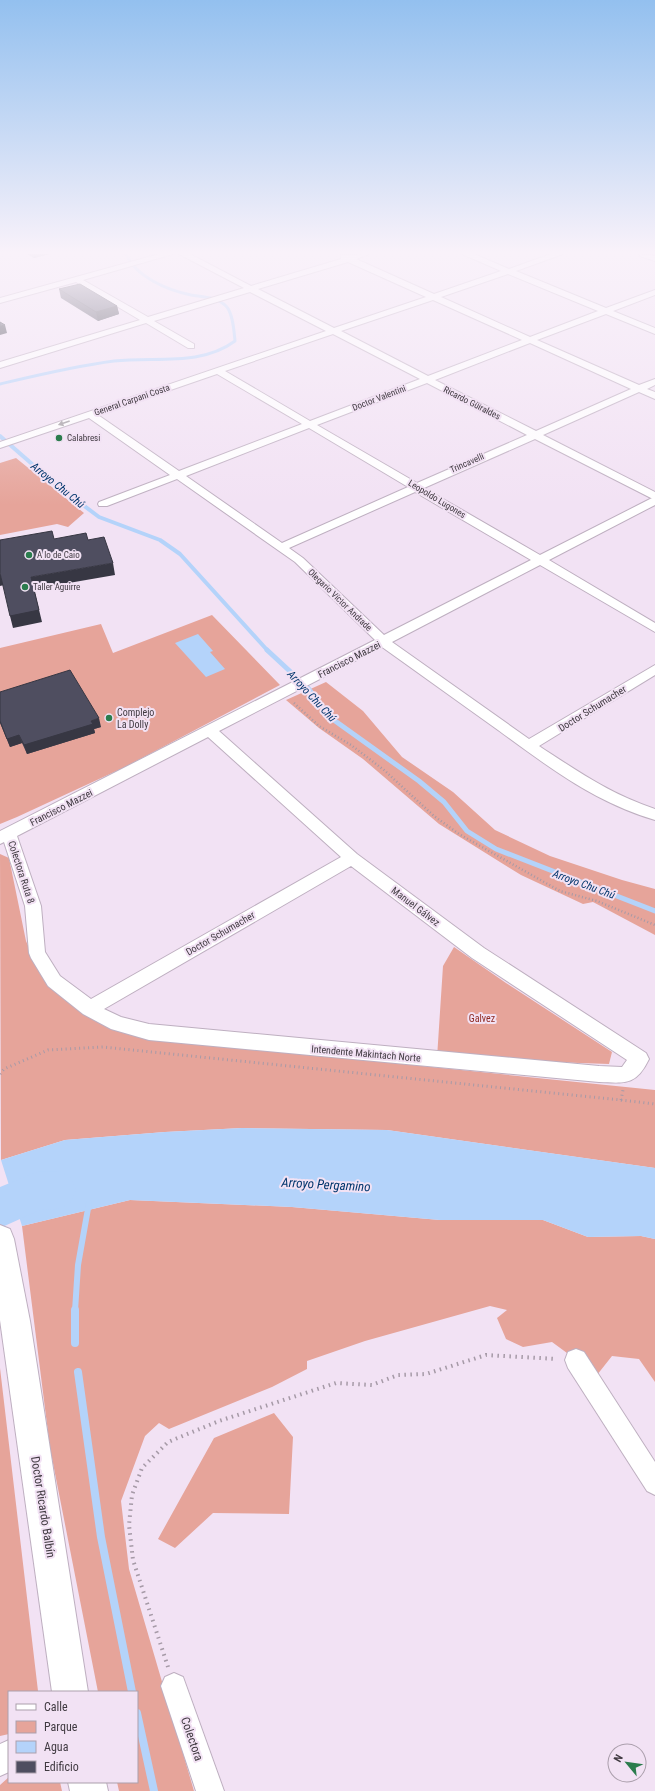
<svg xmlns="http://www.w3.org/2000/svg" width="655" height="1791" font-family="'Roboto Condensed',sans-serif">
	<rect width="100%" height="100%" fill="#f2e2f4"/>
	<g fill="#e6a49a">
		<path d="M16,458L84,513L68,527L57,524L0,535V463Z"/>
		<path d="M212,615L280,685L125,767L17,817L0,824V648L101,624L113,653Z"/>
		<path d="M326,682L363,711L402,757L453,792L495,830L550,856L622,880L655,889V935L593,902L583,904L521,875L439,824L363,759L319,728L286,700Z"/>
		<path d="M0,854L9,858L26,941L40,974L69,1003L110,1027L159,1039L655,1090V1168L387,1130L242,1128L165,1132L65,1140L1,1160Z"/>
		<path d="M454,947L506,983L612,1052L609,1064L437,1058L443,966Z"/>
		<path d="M130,1200L292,1207L440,1220H543L588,1237L641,1236L655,1239V1382L639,1359L612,1356L597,1375L552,1342L523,1347L506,1339L497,1318L507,1310L490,1306L365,1341L307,1361V1369L272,1387L169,1429L159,1423L145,1436L121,1501L129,1569L194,1791H119L117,1782H137V1692H98L50,1448L22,1226Z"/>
		<path d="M0,1368L38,1691L9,1692V1734L0,1736Z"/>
		<path d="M274,1413L293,1437L289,1514L213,1513L175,1548L158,1539L214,1438Z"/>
		<path d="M9,1777V1782H60L62,1791H0V1785Z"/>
	</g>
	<g fill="#b4d3fa">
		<path d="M198,634L213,651L210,652L225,669L206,677L175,643Z"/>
		<path d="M242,1128L387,1130L655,1168V1239L641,1236L588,1237L543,1220H440L292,1207L130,1200L22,1226L1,1160L65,1140L165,1132Z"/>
	</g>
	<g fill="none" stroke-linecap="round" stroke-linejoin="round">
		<path stroke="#b4d3fa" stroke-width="3" d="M0,384C38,375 75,366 114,361C154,356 200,367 235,341C234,331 233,313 226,306C217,297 202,297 191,295C167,290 136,277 126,254"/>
		<path stroke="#b4d3fa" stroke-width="4" d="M0,436L55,484L99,517L160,540L180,554L268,651"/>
		<path stroke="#b4d3fa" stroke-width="5" d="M267,650L308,688L331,718L419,781L444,802L467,831L496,849L655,911"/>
		<path stroke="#b4d3fa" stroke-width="6" d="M75,1311L78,1265L89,1203"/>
		<g stroke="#b4d3fa" stroke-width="8">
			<path d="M75,1310V1343"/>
			<path d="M78,1372L101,1537L132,1692"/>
			<path d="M137,1713L154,1791"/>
		</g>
		<path fill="#b4d3fa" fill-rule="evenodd" d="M56,1171L70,1176L76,1190L70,1204L56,1209L40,1210L0,1228V1187L37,1172Z"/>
		<g stroke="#beafc0" stroke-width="2">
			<g id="street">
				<path d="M159,254H173L83,280L148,317L244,288L179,254H190L251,286L341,259V255L369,254L356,259L434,294L501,271L462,254H474L509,269L551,254H563L516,271L606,308L655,290V295L613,311L655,328V334L606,314L537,340L639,385L655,379V385L647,389L655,392V399L639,392L543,435L655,492V505L549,560L655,623V632L540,565L392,642L529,739L655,665V675L539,746C579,772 610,794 655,809V820C596,803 547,766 498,730C459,702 421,675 382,647L219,731L357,854L484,948L646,1053L649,1059C636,1086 625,1083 599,1082L149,1040L111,1029L83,1014L48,986L31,958L29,953L25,906L4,842L0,844V831L375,640L295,562L177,479L107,506H99L98,504L99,502L170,475L89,418L0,448V442L326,331L250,292L154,321L194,344V348H188L146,323L0,368V362L140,320L76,282L0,303V298ZM348,262L426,297L334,328L258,289ZM508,274L598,311L530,337L441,297ZM433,300L522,340L428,376L341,331ZM333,334L420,379L310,421L225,371ZM530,343L631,389L536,431L435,380ZM217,374L302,424L179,471L98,415ZM427,383L527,435L417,483L317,425ZM309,428L408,487L282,543L186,476ZM535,439L651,498H652L540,555L424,488ZM415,492L531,560L384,635L303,558L289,548ZM208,737L341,857L91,999L60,976L45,952L41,906L17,836ZM351,866L472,958L627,1060L622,1067L599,1066L149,1024L121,1017L104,1009Z"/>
				<path d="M639,254L655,256V261L640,256Z"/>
				<path d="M576,1349L584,1352L655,1462V1495L647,1491L568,1368L565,1360L568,1352Z"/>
				<path d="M174,1673L183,1677L224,1791H196L161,1686L165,1677Z"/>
				<path d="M9,1740V1772L0,1776V1744Z"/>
			</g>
		</g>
		<g stroke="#beafc0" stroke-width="2">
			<g id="highway">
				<path d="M0,1225L10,1229L14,1239L30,1321L88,1692H52L0,1320Z"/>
				<path d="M68,1782H106L108,1791H70Z"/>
			</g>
		</g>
		<path stroke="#a69aa7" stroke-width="2.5" stroke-dasharray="1 2.5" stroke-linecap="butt" d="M294,703L319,726L351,745L384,770L434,816L459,834L560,891L597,901L655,925"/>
		<g stroke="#a69aa7" stroke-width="3" stroke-dasharray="1 3.5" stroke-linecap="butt">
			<path d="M0,1074L4,1069L48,1050L103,1047L621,1100L623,1090"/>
			<path d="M621,1100L655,1104"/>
		</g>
		<path stroke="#a69aa7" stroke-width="4" stroke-dasharray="1.5 4.5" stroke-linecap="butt" d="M168,1667L133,1560L129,1525L132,1495L142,1468L168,1442L219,1421L336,1383L372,1385L398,1375L426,1374L486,1355L557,1359"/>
		<use href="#street" fill="#fff" fill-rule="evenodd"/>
		<use href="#highway" fill="#fff" fill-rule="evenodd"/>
	</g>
	<g fill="#444353">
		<path d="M27,254H49L34,258Z"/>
		<path d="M59,289L117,306L119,314L98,321L61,298Z"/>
		<path d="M0,692L101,727L94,729L95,733L27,754L22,743L10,747L0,723Z"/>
	</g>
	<g fill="#373743">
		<path d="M33,254H49L34,258Z"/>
		<path d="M117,306L119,314L98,321L96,312Z"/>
		<path d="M5,325L7,333L0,335V326Z"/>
		<path d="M113,563L115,575L34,589L42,622L13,628L10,616L31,577Z"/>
		<path d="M0,573L4,585L0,586Z"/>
		<path d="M99,718L101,727L94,729L95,733L27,754L24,745Z"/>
		<path d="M19,735L22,743L10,747L7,739Z"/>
	</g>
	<g fill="#4f4e60" stroke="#373743">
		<path d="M80,284L117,306L96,312L59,289Z"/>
		<path d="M0,322L5,325L0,326Z"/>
		<path d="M52,531L54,539L86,533L88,540L104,537L113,563L31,577L39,610L10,616L0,573V540Z"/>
		<path d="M70,670L99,718L91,721L93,724L24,745L19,735L7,739L0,721V692Z"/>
	</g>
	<defs><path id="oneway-solid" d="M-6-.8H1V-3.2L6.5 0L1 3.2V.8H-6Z"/></defs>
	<use fill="#a09ca0" href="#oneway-solid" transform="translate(64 423) rotate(161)"/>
	<linearGradient id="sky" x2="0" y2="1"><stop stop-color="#93c0ef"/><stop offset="0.5" stop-color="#f9f2fa"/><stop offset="1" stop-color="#f9f2fa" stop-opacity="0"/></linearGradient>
	<rect width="655" height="505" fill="url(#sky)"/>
	<g fill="#2b7c4d" stroke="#f2e2f4" stroke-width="1.5">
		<circle cx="59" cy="438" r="4"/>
		<circle cx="29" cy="555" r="4"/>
		<circle cx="25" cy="587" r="4"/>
		<circle cx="109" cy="718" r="4"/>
	</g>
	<g text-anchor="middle" stroke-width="4" stroke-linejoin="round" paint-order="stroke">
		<g font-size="9" fill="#403a41" stroke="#f2e2f4">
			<text transform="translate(379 398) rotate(-21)" y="3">Doctor Valentini</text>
			<text transform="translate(132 400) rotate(-19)" y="3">General Carpani Costa</text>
			<text transform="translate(472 403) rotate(27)" y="3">Ricardo Güiraldes</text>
			<text transform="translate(467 463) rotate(-24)" y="3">Trincavelli</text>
			<text transform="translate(437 499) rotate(31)" y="3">Leopoldo Lugones</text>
			<text transform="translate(340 600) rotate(44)" y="3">Olegario Víctor Andrade</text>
		</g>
		<g font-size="9" fill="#403a41" stroke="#f2e2f4" text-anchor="start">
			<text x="67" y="441">Calabresi</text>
			<text x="37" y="558">A lo de Caio</text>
			<text x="33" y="590">Taller Aguirre</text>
		</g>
		<g font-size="10" fill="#403a41" stroke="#f2e2f4">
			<text transform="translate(349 659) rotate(-27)" y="4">Francisco Mazzei</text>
			<text transform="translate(592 708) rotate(-32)" y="4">Doctor Schumacher</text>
			<text transform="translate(61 807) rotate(-27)" y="4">Francisco Mazzei</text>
			<text transform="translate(22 872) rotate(72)" y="4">Colectora Ruta 8</text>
			<text transform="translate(416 906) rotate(37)" y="4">Manuel Gálvez</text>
			<text transform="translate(220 933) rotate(-30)" y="4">Doctor Schumacher</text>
			<text transform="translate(366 1053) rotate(5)" y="4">Intendente Makintach Norte</text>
		</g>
		<g font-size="10" fill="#403a41" stroke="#f2e2f4" text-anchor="start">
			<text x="117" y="716">Complejo<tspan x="117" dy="12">La Dolly</tspan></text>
		</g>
		<g font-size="10" fill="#8f2a22" stroke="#f2e2f4">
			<text x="482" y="1022">Galvez</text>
		</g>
		<g font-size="11" font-style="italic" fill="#00356c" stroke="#f2e2f4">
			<text transform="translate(58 485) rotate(39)" y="4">Arroyo Chu Chú</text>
			<text transform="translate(312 696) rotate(47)" y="4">Arroyo Chu Chú</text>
			<text transform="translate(584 884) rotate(20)" y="4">Arroyo Chu Chú</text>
		</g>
		<g font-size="12" fill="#403a41" stroke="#f2e2f4">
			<text transform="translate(43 1507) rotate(81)" y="4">Doctor Ricardo Balbín</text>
			<text transform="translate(192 1739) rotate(71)" y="4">Colectora</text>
		</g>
		<g font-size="13" font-style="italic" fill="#00356c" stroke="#f2e2f4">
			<text transform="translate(326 1184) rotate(3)" y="5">Arroyo Pergamino</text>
		</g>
	</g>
	<rect x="8" y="1691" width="130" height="92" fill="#f2e2f4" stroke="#ab9fac"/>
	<rect x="16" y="1704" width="20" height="6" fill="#ffffff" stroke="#ab9fac"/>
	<text x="44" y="1711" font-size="12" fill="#403a41">Calle</text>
	<rect x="16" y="1721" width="20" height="12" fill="#e6a49a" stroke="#ab9fac"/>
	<text x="44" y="1731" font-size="12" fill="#403a41">Parque</text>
	<rect x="16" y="1741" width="20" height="12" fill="#b4d3fa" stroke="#ab9fac"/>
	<text x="44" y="1751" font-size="12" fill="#403a41">Agua</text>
	<rect x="16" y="1761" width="20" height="12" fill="#4f4e60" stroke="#ab9fac"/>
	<text x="44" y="1771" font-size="12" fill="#403a41">Edificio</text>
	<g transform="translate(627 1763) rotate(299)"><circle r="19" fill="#f2e2f4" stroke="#ab9fac"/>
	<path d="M0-3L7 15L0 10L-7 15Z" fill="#2b7c4d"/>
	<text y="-6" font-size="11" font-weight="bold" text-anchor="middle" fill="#403a41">N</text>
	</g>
</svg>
